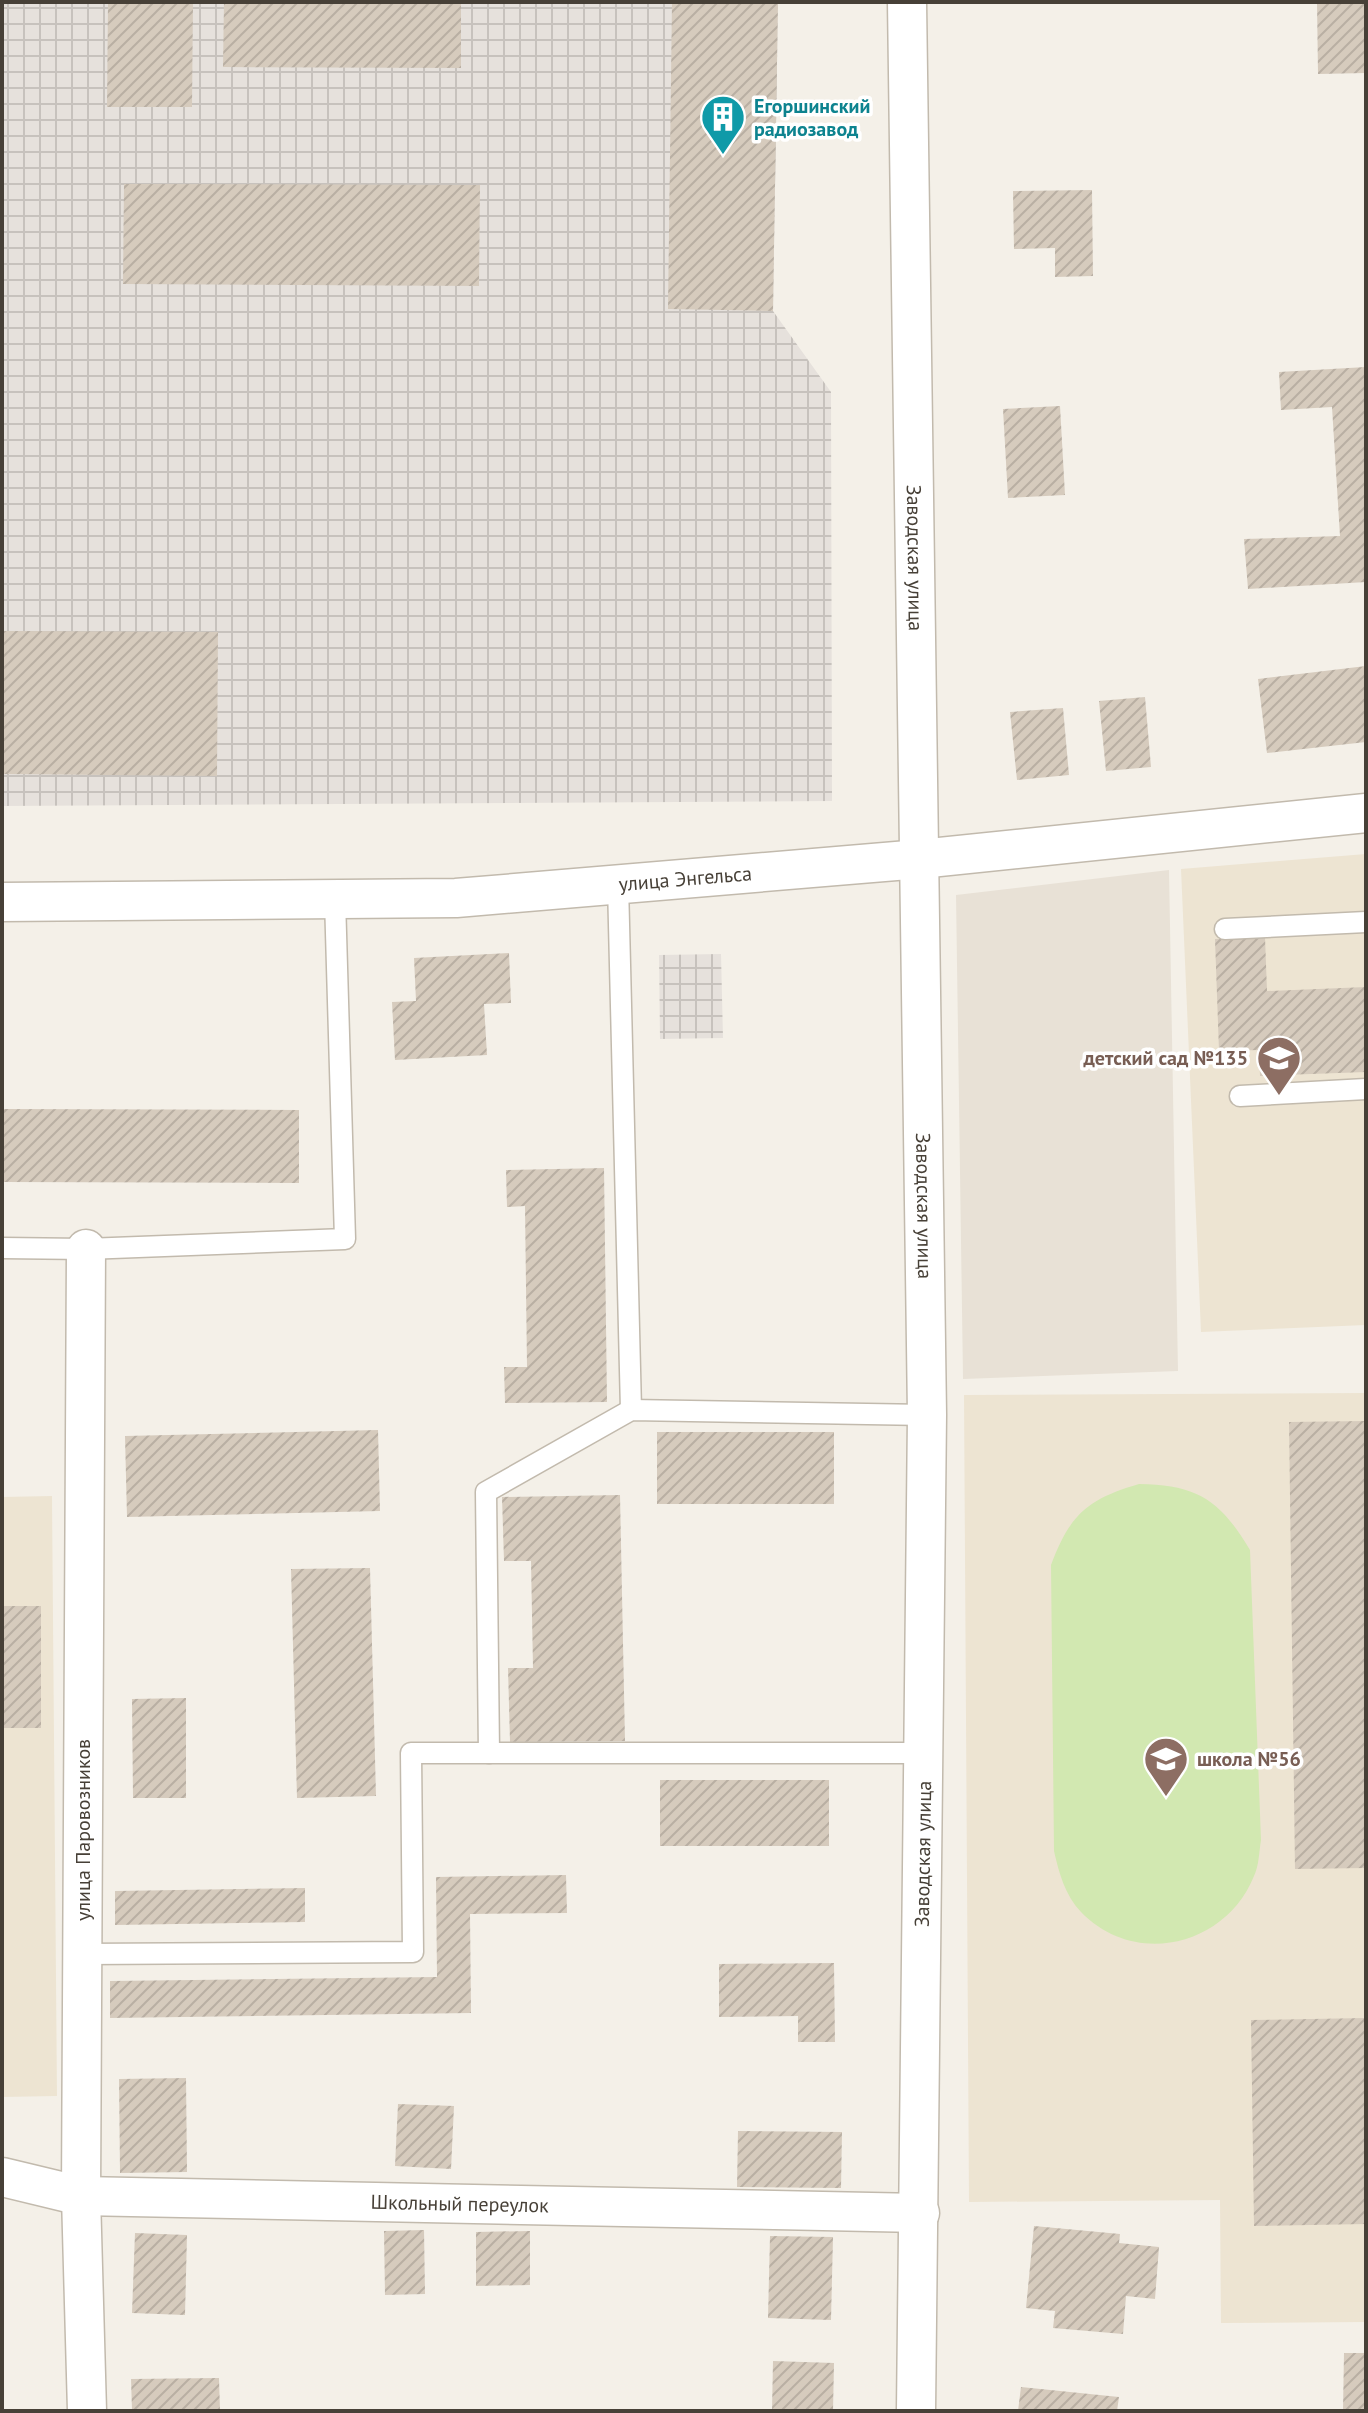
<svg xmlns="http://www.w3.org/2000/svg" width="1368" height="2413" font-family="'PT Sans',sans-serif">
	<defs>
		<pattern id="industrial-grid" width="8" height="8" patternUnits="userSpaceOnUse" patternTransform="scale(2)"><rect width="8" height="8" fill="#e6e1dc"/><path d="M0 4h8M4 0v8" fill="none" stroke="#c7c2bd"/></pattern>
		<pattern id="building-hatch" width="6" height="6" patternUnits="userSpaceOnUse" patternTransform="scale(2)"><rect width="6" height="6" fill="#d6cbbd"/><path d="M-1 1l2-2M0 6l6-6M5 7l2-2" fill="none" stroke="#b9afa3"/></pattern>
	</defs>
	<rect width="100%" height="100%" fill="#f4f0e8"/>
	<path fill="#e8e1d6" d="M1169,870L1178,1371L963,1379L956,895Z"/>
	<g fill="url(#industrial-grid)">
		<path d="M2,2H778L773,311L831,392L832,801L2,806Z"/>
		<path d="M721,954L723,1038L660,1039L659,955Z"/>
	</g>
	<g fill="#ede4d2">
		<path d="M1366,854V1325L1201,1332L1181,869Z"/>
		<path d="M1366,1393V2322L1221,2323L1220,2200L969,2202L964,1395Z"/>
		<path d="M52,1496L57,2096L2,2097V1497Z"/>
	</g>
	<path fill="#d2e8b1" d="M1139,1484C1198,1485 1220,1500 1250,1550L1261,1840C1259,1852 1259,1866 1254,1876C1226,1946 1135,1968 1081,1912C1065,1895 1059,1873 1054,1851L1051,1565C1070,1514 1088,1499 1139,1484Z"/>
	<g fill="url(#building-hatch)">
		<path d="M108,2H193L192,107H107Z"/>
		<path d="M224,2H461V68L223,67Z"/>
		<path d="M672,2H778L773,311L668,309Z"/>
		<path d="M1317,2H1366V73L1318,74Z"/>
		<path d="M124,184L480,185L479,286L123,284Z"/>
		<path d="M1092,190L1093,276L1055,277V248L1014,249L1013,191Z"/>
		<path d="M1366,367V582L1248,589L1244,539L1340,536L1332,407L1281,410L1279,372Z"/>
		<path d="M1060,406L1065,495L1008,498L1003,409Z"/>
		<path d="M2,631L218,632L217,776L2,774Z"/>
		<path d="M1366,666V742L1267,753L1258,679Z"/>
		<path d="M1145,697L1151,767L1106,771L1099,701Z"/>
		<path d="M1063,708L1069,775L1017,780L1010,712Z"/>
		<path d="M1265,937L1267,991L1366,987V1072L1260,1076L1259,1050L1219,1051L1215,939Z"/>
		<path d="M509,953L511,1003L484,1004L487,1055L395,1060L392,1002L416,1001L414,958Z"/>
		<path d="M2,1109L299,1110V1183L2,1182Z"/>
		<path d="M604,1168L607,1402L505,1403L504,1367H527L525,1206L507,1207L506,1170Z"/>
		<path d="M1366,1421V1868L1295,1869L1289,1422Z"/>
		<path d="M378,1430L380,1511L127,1517L125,1436Z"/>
		<rect x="657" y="1432" width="177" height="72"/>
		<path d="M620,1495L625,1741L510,1742L508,1668H533L531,1561H504L502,1497Z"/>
		<path d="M370,1568L376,1796L297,1798L291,1569Z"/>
		<rect x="2" y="1606" width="39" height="122"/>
		<path d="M186,1698V1798H133L132,1699Z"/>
		<rect x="660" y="1780" width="169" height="66"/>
		<path d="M566,1875L567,1913L470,1914L471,2013L110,2018V1981L437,1977L436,1877Z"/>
		<path d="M305,1888V1922L115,1925V1891Z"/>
		<path d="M834,1963L835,2042H798V2016L719,2017V1964Z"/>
		<path d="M1366,2018V2224L1254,2226L1251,2020Z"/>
		<path d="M186,2078L187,2172L120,2173L119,2079Z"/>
		<path d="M398,2104L454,2106L451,2169L395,2166Z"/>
		<path d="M738,2131L842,2132L841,2188L737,2187Z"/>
		<path d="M1034,2226L1120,2234L1119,2243L1159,2247L1155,2299L1126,2296L1123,2334L1053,2328L1055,2311L1026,2308Z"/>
		<path d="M424,2230L425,2294L385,2295L384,2231Z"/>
		<path d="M530,2231V2285L476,2286V2232Z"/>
		<path d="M135,2233L187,2235L185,2315L132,2313Z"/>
		<path d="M770,2236L833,2237L831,2320L768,2318Z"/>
		<path d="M1344,2353H1366V2411H1343Z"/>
		<path d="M773,2361L834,2363L833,2411H772Z"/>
		<path d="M219,2378L220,2411H132L131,2379Z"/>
		<path d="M1021,2387L1119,2397L1117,2411H1018Z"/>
	</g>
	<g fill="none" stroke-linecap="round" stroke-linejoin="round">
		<g stroke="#c2baad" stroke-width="23">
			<g id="service">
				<path d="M618,884L631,1410"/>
				<path d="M1225,929L1366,922"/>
				<path d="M1240,1096L1366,1089"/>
				<path d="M2,1248L86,1249L345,1239L335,899"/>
				<path d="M489,1753L486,1492L631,1410L927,1415"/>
				<path d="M83,1954L413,1952L411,1753H924"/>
			</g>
		</g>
		<g stroke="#c2baad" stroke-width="41">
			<g id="minor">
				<path id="s1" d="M907,2L927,1415L916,2411"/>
				<path id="s2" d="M2,902L456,898L920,859L1366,813"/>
				<path d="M86,1249L81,2196L87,2411"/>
				<path id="s3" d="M2,2177L81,2196L920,2213"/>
			</g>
		</g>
		<use href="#service" stroke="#fff" stroke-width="20"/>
		<use href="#minor" stroke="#fff" stroke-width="38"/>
	</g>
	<defs>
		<g id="building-pin" transform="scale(2.3)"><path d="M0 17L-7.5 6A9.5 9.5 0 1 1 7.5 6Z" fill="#0f9aa8" stroke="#fff"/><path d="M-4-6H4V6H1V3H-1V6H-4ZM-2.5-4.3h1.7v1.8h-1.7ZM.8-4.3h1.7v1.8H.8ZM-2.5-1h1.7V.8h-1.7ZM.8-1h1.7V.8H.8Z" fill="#fff"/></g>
		<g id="school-pin" transform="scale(2.3)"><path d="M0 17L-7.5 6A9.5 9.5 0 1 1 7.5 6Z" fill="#8d6e63" stroke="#fff"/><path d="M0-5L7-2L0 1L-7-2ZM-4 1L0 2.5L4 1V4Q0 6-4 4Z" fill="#fff"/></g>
	</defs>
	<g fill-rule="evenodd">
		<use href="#building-pin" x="723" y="117"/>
		<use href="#school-pin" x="1279" y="1058"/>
		<use href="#school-pin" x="1166" y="1759"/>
	</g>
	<g text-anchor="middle" stroke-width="7" stroke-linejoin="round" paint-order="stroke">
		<g font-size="20" font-weight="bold" fill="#0d838f" stroke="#fff" text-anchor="start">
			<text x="754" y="113">Егоршинский<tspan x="754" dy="23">радиозавод</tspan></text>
		</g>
		<g font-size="20" fill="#474037" stroke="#fff">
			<text dy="7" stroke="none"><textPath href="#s1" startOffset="556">Заводская улица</textPath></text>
			<text dy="7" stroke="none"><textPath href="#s2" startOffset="684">улица Энгельса</textPath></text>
			<text dy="7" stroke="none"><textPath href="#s1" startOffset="1204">Заводская улица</textPath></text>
			<text transform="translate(83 1830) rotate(-90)" y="7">улица Паровозников</text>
			<text transform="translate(923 1854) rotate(-89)" y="7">Заводская улица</text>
			<text dy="7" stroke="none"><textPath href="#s3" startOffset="460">Школьный переулок</textPath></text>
		</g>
		<g font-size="20" font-weight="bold" fill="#785e54" stroke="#fff" text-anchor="end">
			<text x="1248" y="1065">детский сад №135</text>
			<text x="1197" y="1766" text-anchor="start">школа №56</text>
		</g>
	</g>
	<rect width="1368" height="2413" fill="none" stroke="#474037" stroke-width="8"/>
</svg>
